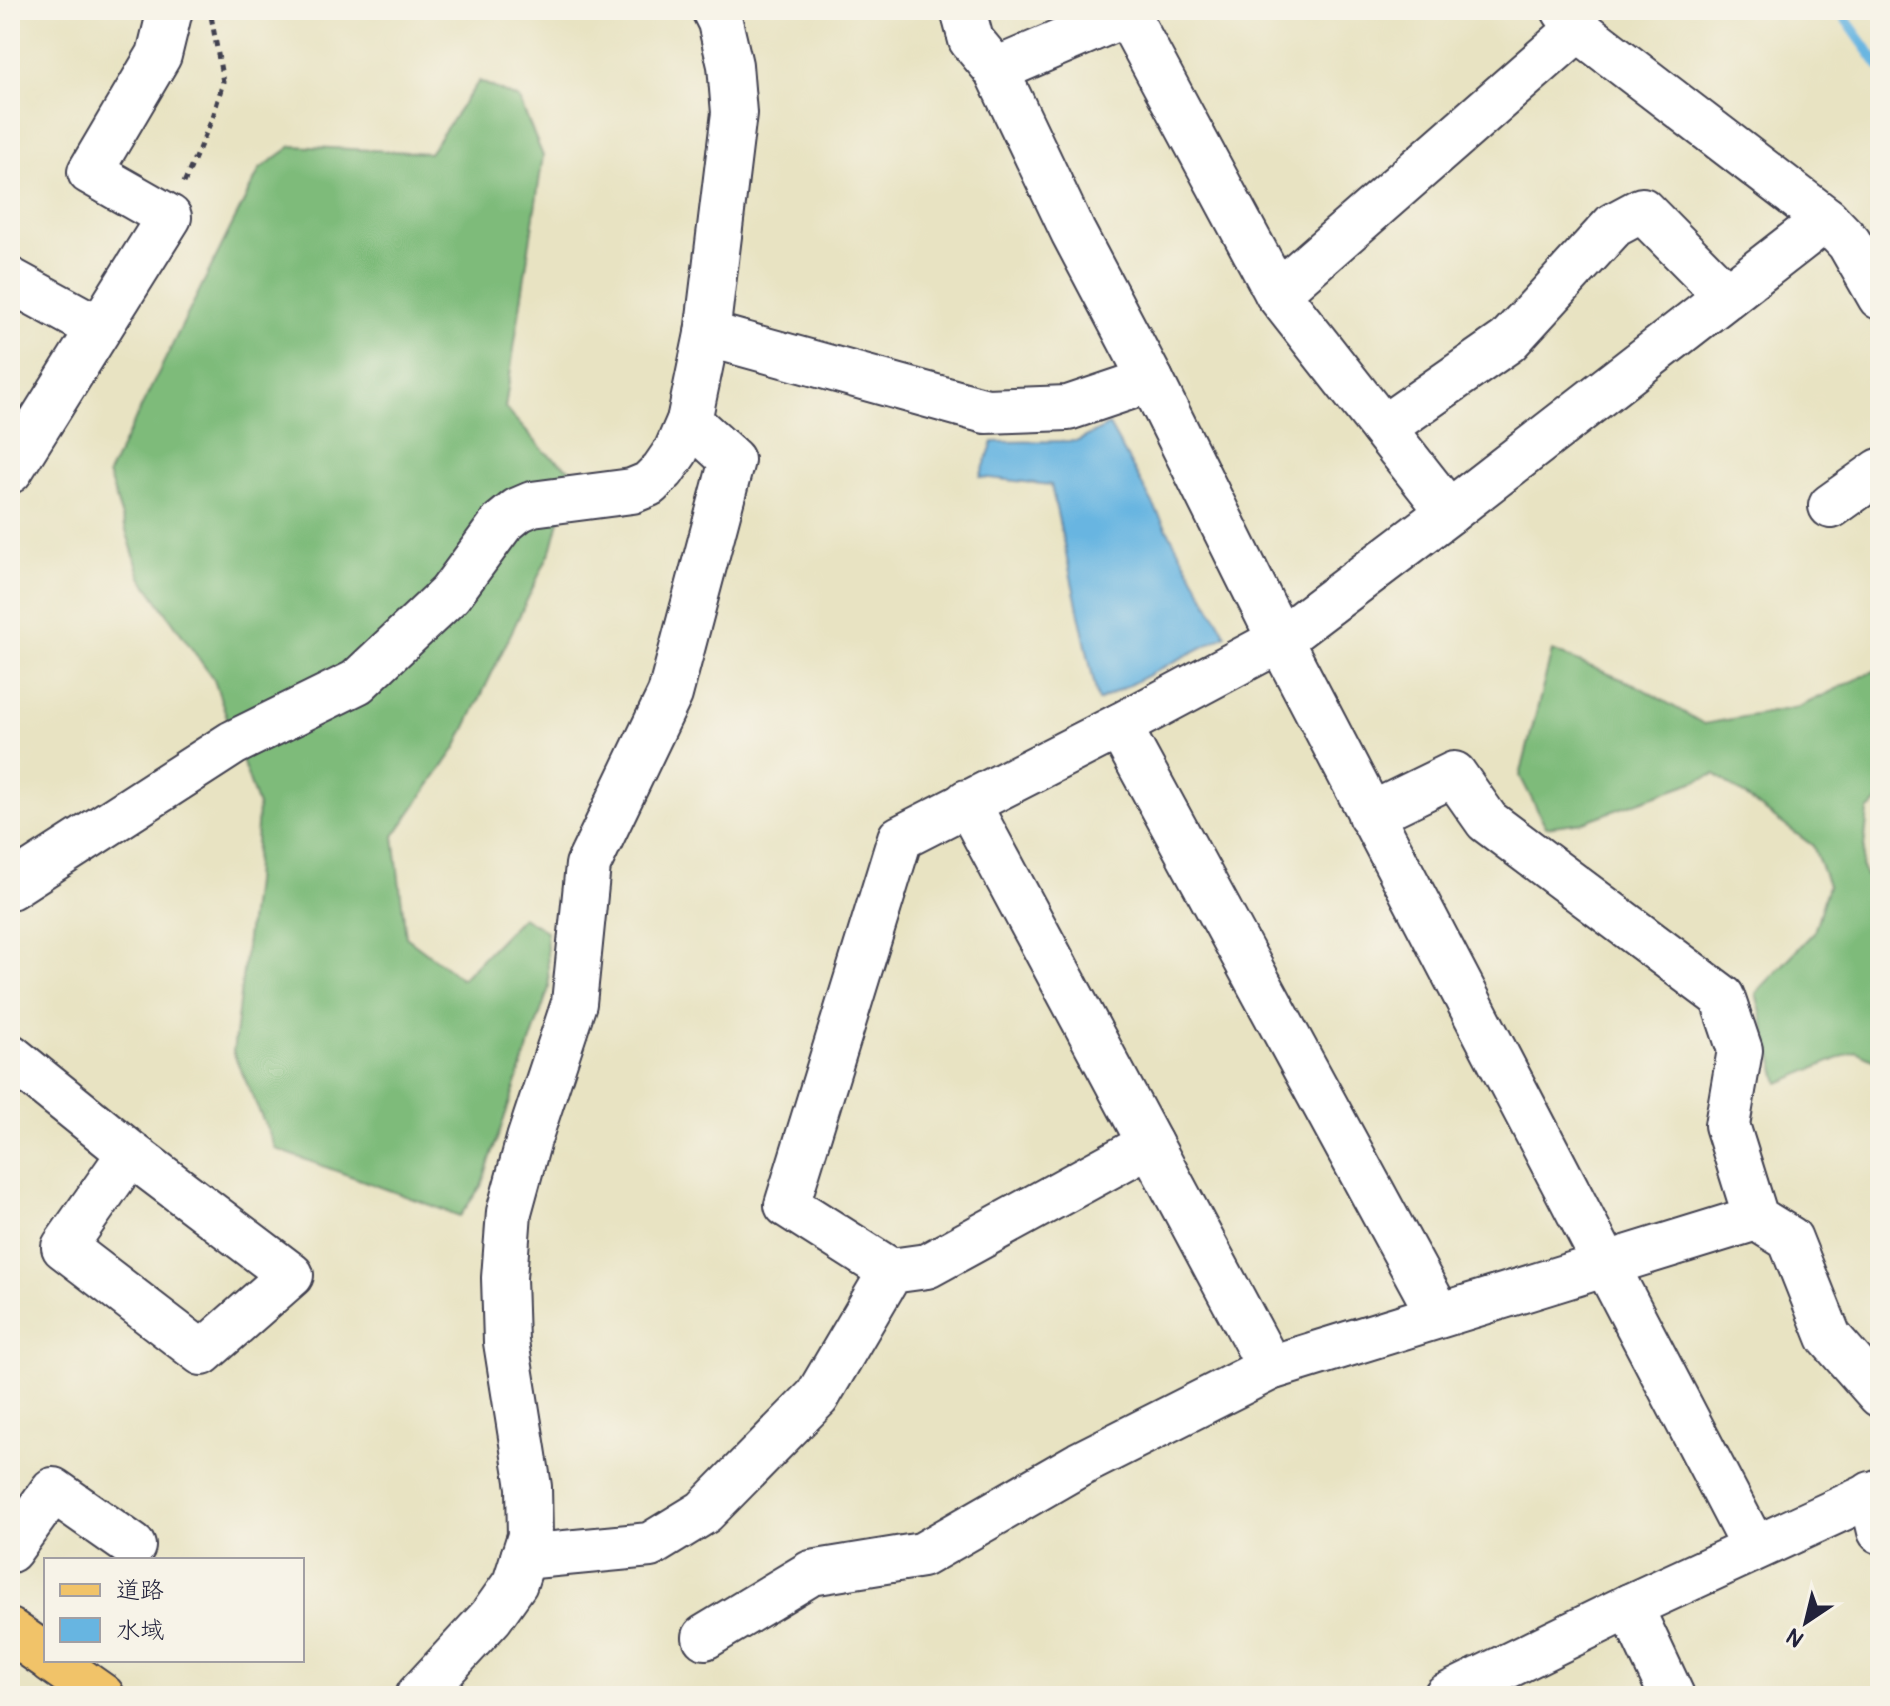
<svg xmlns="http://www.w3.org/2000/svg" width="1890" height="1706" font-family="Pangolin,'Klee One',sans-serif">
	<rect width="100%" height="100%" fill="#f7f3e8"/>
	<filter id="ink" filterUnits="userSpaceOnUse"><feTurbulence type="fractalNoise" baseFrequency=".0125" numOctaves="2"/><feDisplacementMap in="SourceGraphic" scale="16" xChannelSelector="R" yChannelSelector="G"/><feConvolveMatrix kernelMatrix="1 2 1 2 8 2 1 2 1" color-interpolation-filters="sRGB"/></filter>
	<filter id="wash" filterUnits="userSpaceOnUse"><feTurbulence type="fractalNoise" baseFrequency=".006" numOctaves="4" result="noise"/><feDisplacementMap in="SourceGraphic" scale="32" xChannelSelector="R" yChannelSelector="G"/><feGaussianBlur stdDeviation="1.8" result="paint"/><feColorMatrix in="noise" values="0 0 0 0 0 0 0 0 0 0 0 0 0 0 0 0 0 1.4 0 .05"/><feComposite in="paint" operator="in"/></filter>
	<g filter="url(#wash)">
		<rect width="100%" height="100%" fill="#e8e3c2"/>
		<g fill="#7ebb7a" stroke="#506e5a" stroke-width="2">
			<path d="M479,81L519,99L543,156L505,408L545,452L572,471L552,548L456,748L394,836L406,937L462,979L522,917L546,931L549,988L481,1186L460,1216L276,1149L233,1052L254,882L258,806L214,680L141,577L108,474L260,169L292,146L429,153Z"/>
			<path d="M1552,651L1636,685L1704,724L1799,707L1880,668V800L1868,811L1862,868L1880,901V1063L1856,1051L1779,1083L1756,993L1814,932L1828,885L1813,846L1715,774L1583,822L1546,827L1520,776Z"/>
		</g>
		<path fill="#67b5e1" stroke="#446c8e" stroke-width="2" d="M1109,425L1226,635L1098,701L1051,485L980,477L993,442L1078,441Z"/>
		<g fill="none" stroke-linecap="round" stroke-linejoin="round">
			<path stroke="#67b5e1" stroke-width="10" d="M1839,10L1880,67"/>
		</g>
	</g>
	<g filter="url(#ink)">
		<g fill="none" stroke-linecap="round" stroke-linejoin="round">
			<g stroke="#403f4f" stroke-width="48">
				<g id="minor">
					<path d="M963,10L971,40L996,70L1073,232L1151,380L1280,640L1754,1548"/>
					<path d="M1564,10L1578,29L1826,219L1849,243L1880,297"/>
					<path d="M996,70L1127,14L1277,293L1449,512"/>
					<path d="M10,280L98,328"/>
					<path d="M1277,293L1578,29"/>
					<path d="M707,334L986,411L1068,408L1151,380"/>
					<path d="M1383,428L1508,341L1614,225L1642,210L1727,296"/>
					<path d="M10,471L169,217L90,172L159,55L170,10"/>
					<path d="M1831,506L1880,471"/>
					<path d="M1119,726L1439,1315"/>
					<path d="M967,802L1270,1368"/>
					<path d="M1370,815L1454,774L1487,821L1722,997L1740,1050L1727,1125L1756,1218L1790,1239L1829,1337L1880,1395"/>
					<path d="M10,887L233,743L357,682L450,594L502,523L518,510L532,504L632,491L649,484L663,470L676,451L689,421L707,334L734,113L730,65L720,22L714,10"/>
					<path d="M10,1056L130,1153L291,1275L202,1353L64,1247L130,1153"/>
					<path d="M891,1271L787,1205L900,838L1119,726L1280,640L1449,512L1826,219"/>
					<path d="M1871,1494L1880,1531"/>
					<path d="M10,1550L53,1490L133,1546"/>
					<path d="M523,1557L650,1545L704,1512L817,1397L891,1271L927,1266L1150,1144"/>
					<path d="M1630,1606L1672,1696"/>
					<path d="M705,1637L811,1573L922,1555L1080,1464L1270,1368L1756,1218"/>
					<path d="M418,1696L491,1617L515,1583L530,1536L529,1487L506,1342L504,1278L509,1212L529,1139L574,1003L588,865L670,694L732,460L689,421"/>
					<path d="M1446,1696L1630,1606L1880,1491"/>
				</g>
			</g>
			<g stroke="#403f4f" stroke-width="48">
				<g id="major">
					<path d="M10,1631L46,1656"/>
					<path d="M51,1660L102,1696"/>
				</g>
			</g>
			<path stroke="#403f4f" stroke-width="5" stroke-dasharray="6 6" stroke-linecap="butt" d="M184,183L213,117L223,82L210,10"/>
			<use href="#minor" stroke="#fff" stroke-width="44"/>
			<use href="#major" stroke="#f1c369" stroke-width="44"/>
		</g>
	</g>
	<rect width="1890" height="1706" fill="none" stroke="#f7f3e8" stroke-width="40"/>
	<rect x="44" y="1558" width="260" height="104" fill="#f7f3e8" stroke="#a29fa3" stroke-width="2"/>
	<rect x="60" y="1584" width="40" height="12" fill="#f1c369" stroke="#a29fa3" stroke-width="2"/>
	<text x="116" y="1598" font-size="24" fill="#22223b">道路</text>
	<rect x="60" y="1618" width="40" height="24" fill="#67b5e1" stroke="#a29fa3" stroke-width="2"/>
	<text x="116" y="1638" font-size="24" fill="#22223b">水域</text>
	<g transform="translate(1806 1622) rotate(215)" stroke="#f7f3e8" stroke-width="6" paint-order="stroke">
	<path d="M0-6L14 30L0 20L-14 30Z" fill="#22223b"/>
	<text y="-12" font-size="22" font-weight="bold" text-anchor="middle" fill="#22223b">N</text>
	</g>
</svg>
